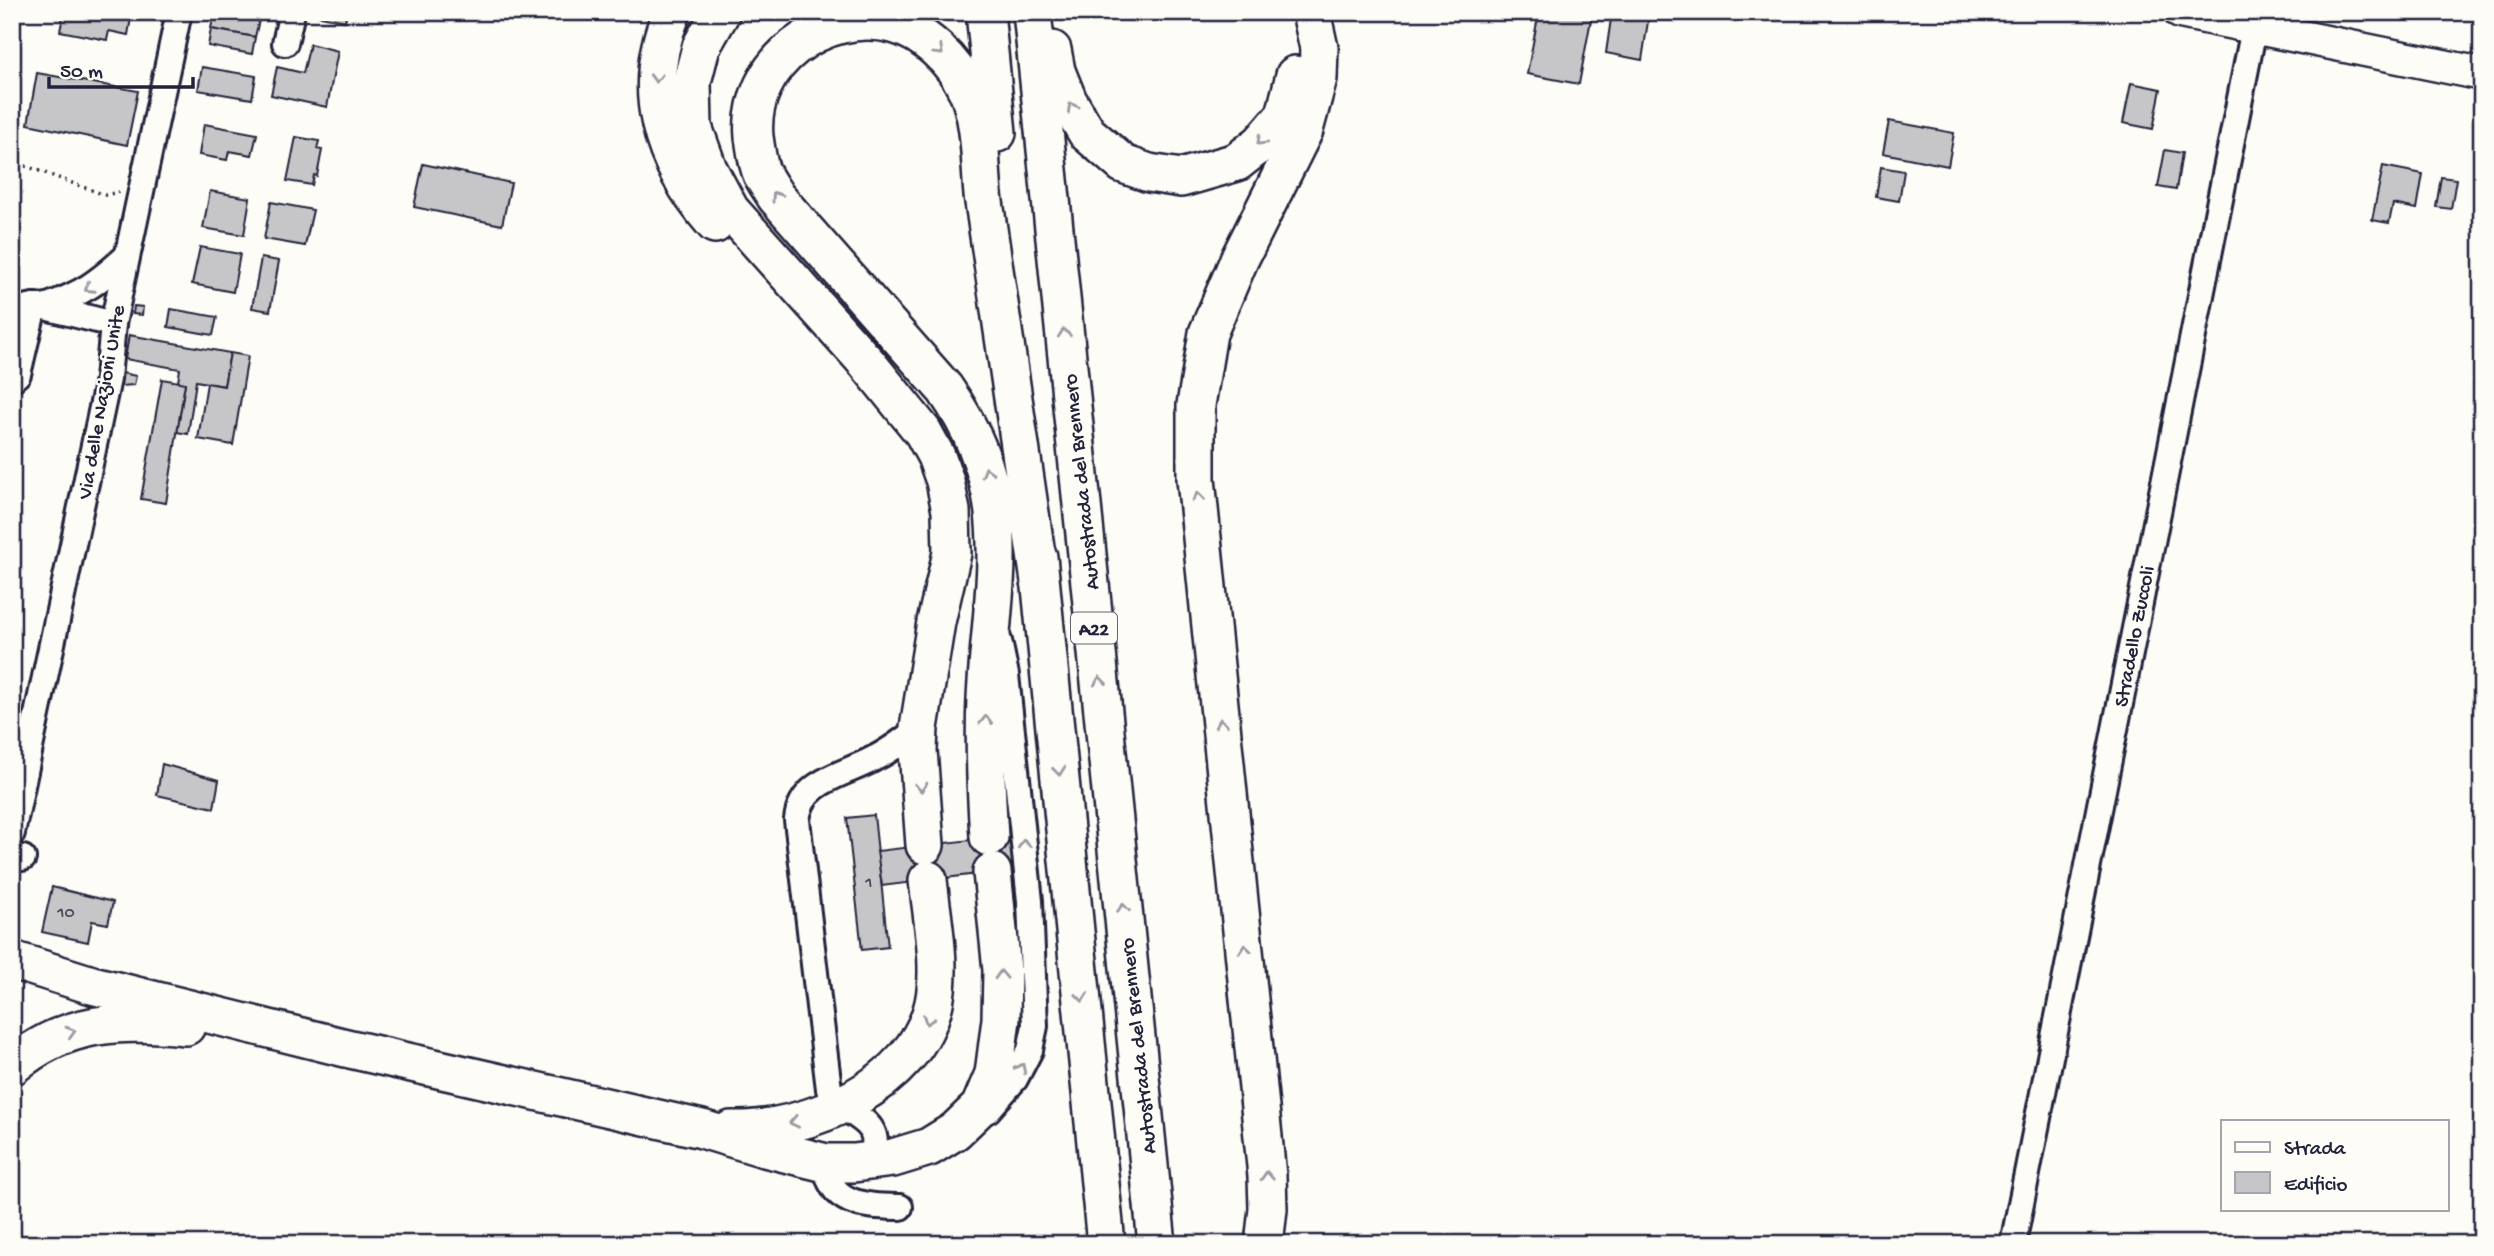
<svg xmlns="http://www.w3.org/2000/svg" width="2494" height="1256" font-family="'Gochi Hand',sans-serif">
	<rect width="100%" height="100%" fill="#fdfcf7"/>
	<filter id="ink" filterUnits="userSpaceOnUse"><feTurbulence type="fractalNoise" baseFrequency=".0143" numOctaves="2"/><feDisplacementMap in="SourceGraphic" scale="14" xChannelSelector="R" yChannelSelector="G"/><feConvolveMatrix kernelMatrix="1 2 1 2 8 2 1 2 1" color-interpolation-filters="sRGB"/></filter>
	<g filter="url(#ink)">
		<g fill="#c6c6c8" stroke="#22223b" stroke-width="2">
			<path d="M64,12H132L128,35L109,31L107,40L60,31Z"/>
			<path d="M214,12L259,20L255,37L211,29Z"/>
			<path d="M316,12H347L345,21L316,15Z"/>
			<path d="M1539,12L1592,14L1579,84L1527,74Z"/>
			<path d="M1581,12H1612L1611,18Z"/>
			<path d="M1612,12H1636L1649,15L1642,60L1606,53Z"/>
			<path d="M211,29L255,37L252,54L208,46Z"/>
			<path d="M310,44L338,51L327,107L271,95L277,67L303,73Z"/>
			<path d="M202,67L256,76L252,99L198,90Z"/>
			<path d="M37,73L138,91L127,145L28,124Z"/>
			<path d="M2131,83L2161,89L2153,129L2123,123Z"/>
			<path d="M1889,121L1954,133L1948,166L1883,153Z"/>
			<path d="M204,124L257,134L252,155L229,151L227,160L199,155Z"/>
			<path d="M296,137L319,141L317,149L322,150L317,176L314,175L312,185L287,181Z"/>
			<path d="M2165,150L2182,153L2176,190L2158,187Z"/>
			<path d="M423,164L511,183L502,225L414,207Z"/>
			<path d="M2383,166L2423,174L2417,209L2393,204L2389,223L2372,220Z"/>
			<path d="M1881,167L1904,171L1899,201L1876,197Z"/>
			<path d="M2441,177L2456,179L2451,209L2436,207Z"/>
			<path d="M210,191L250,198L244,235L203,228Z"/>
			<path d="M271,202L313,210L305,246L264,239Z"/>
			<path d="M200,247L240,254L233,292L192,284Z"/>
			<path d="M261,258L279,261L270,311L252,308Z"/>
			<path d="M134,306L143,307L142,315L133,314Z"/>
			<path d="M171,309L217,317L213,335L168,327Z"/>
			<path d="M129,335L230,353L224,386L196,381L188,434L177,432L185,383L178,382L180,369L125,359Z"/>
			<path d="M230,353L248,356L233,445L198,439L207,383L224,386Z"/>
			<path d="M122,373L136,376L134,385L120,386Z"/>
			<path d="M162,379L185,383L166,503L141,499Z"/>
			<path d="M162,764L219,780L214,808L157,795Z"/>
			<path d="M874,815L888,947L862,950L847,818Z"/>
			<path d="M1021,834L1025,868L882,886L877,851Z"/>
			<path d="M52,887L113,902L108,924L92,921L88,942L42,932Z"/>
		</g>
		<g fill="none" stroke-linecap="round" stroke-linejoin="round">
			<g stroke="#22223b" stroke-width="30">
				<g id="minor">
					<path d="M285,43L292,12"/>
					<path d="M45,307C83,293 96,284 126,257"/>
					<path d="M12,310L34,306L45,307L113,324"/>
					<path d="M12,379L18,374L34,306"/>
					<path d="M12,833L108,379L113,324L179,12"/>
					<path d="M12,856L23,858"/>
					<path d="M839,1105C862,1119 887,1130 868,1161"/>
					<path d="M834,1107L829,1089L820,1015L797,820C801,780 844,775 873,759C890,751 904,740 919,728"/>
					<path d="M988,1110L1015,1079L1030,1050L1035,1026L1030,901L1006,675L999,641"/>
					<path d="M826,1163C829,1206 865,1206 900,1207"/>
					<path d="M2013,1244L2254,28"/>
				</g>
			</g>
			<g stroke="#22223b" stroke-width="37">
				<path id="major" d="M2180,12L2482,74"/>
			</g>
			<g stroke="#22223b" stroke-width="42">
				<g id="highway">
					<path d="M672,12C639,90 661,162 715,224"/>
					<path d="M721,12L701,47L692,82L693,127L708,169L730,210L867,363L923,432L936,456L945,481L951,511L952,553L936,622L919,728L918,750L925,845"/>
					<path d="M985,12L997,133"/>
					<path d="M1032,12L1157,1244"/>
					<path d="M1052,50L1056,71L1068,101L1087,133L1123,164L1149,173L1181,178L1237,162L1261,143L1285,115L1295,75"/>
					<path d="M1038,557L1106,1244"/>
					<path d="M989,837C986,791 984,745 986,698C992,578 1020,496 945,389L776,197C771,189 766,182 762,174C757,163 756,149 754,137C747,64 823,7 893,24C924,32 954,61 967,90C981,119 980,163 983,195L1040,581"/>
					<path d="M12,960L92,985L346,1048L702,1129L761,1147L826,1163H854L893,1158L929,1147L955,1131L980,1107L994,1074L1001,1019L1002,970L992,872"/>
					<path d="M12,1066C67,1020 118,1020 186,1026"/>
					<path d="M731,1130C808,1132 916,1085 934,1003C942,966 932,918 928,880"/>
					<path d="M1264,1244L1268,1209L1267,1176L1196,479V405L1208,333L1239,260L1304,130L1318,78L1319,48L1311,12"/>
				</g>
			</g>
			<path stroke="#22223b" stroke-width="3.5" stroke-dasharray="2 5" stroke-linecap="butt" d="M12,161L105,195L119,192"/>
			<use href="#minor" stroke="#fdfcf7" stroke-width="24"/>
			<use href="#major" stroke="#fdfcf7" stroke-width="32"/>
			<use href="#highway" stroke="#fdfcf7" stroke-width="37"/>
		</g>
		<defs><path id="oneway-chevron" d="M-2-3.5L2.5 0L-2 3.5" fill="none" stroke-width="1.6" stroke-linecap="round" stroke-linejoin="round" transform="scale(1.75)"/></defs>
		<g stroke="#9a9aa2">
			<use href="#oneway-chevron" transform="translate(939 51) rotate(44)"/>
			<use href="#oneway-chevron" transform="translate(656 78) rotate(91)"/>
			<use href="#oneway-chevron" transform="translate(1072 107) rotate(-119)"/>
			<use href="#oneway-chevron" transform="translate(1261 141) rotate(136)"/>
			<use href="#oneway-chevron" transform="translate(776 196) rotate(-125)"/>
			<use href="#oneway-chevron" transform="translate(89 288) rotate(147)"/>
			<use href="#oneway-chevron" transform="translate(1064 333) rotate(-96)"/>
			<use href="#oneway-chevron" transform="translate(987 472) rotate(-107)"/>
			<use href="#oneway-chevron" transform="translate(1198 497) rotate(-96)"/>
			<use href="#oneway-chevron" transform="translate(1100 681) rotate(-96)"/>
			<use href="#oneway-chevron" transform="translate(986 720) rotate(-89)"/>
			<use href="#oneway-chevron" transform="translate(1221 723) rotate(-96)"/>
			<use href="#oneway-chevron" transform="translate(1059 771) rotate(84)"/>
			<use href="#oneway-chevron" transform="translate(921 787) rotate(86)"/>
			<use href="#oneway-chevron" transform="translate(1024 844) rotate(-96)"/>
			<use href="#oneway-chevron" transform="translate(1123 908) rotate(-96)"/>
			<use href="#oneway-chevron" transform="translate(1245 949) rotate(-96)"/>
			<use href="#oneway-chevron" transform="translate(1001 975) rotate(-92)"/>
			<use href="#oneway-chevron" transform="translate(1082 997) rotate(84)"/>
			<use href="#oneway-chevron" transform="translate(928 1020) rotate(109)"/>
			<use href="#oneway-chevron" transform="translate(71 1032) rotate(-16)"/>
			<use href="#oneway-chevron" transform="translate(1021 1068) rotate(-63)"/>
			<use href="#oneway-chevron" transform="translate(794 1122) rotate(168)"/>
			<use href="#oneway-chevron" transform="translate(1267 1176) rotate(-93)"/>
		</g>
	</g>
	<g text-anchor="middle" stroke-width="5" stroke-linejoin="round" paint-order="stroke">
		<g font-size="18" fill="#4b4b5e">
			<text x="869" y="887">1</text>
			<text x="66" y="917">10</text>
		</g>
		<rect fill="#fdfcf7" stroke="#646373" stroke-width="2" x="1071" y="612.5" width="46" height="31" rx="5"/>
		<g font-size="19" font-weight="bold" fill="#22223b">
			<text x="1094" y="635">A22</text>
		</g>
		<g font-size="21" fill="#22223b" stroke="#fdfcf7">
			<text transform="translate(100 402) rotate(-80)" y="7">Via delle Nazioni Unite</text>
			<text transform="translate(1080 482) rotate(-96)" y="7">Autostrada del Brennero</text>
			<text transform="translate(2133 636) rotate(-79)" y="7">Stradello Zuccoli</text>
			<text transform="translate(1137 1046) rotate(-96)" y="7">Autostrada del Brennero</text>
		</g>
	</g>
	<rect width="2494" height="1256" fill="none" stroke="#fdfcf7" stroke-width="42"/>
	<rect x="21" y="21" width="2452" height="1214" fill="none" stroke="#22223b" stroke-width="2.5" filter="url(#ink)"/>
	<rect x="2221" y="1120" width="228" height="91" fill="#fdfcf7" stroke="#a5a5ac" stroke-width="2"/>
	<rect x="2235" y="1142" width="35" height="10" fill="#fdfcf7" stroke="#a5a5ac" stroke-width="2"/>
	<text x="2284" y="1154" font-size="21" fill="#22223b">Strada</text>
	<rect x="2235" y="1172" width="35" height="21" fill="#c6c6c8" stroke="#a5a5ac" stroke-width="2"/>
	<text x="2284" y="1190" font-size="21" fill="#22223b">Edificio</text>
	<path d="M49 77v10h144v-10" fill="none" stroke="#22223b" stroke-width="3.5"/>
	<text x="60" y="77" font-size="21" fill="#22223b" stroke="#fdfcf7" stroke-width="5" paint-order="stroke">50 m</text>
</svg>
